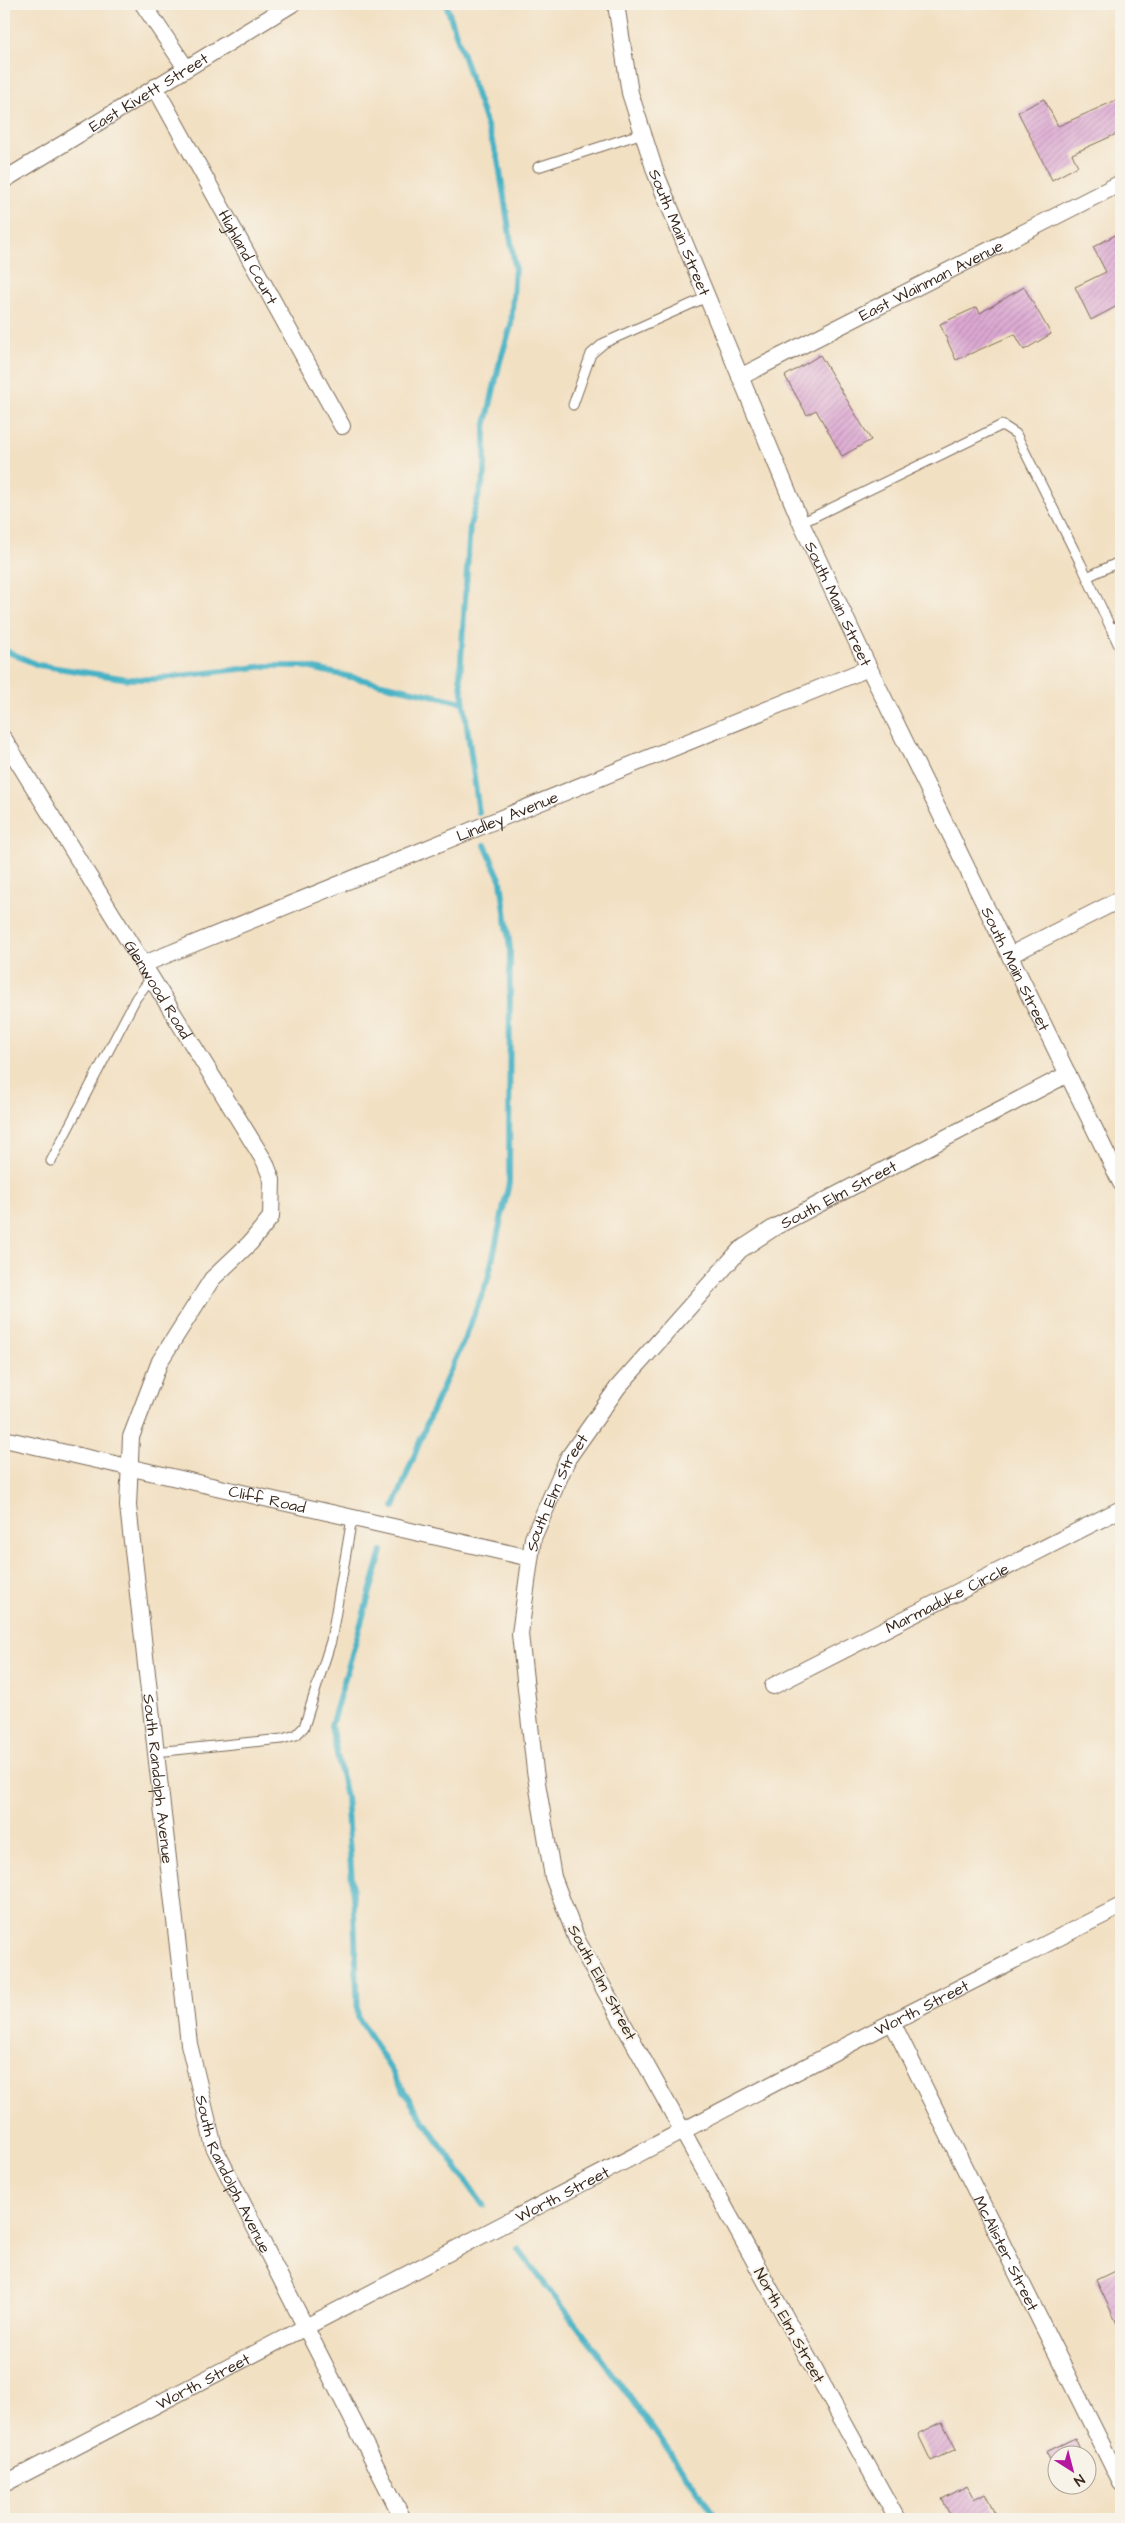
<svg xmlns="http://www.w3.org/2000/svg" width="1125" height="2523" font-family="'Architects Daughter',sans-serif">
	<defs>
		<pattern id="building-hatch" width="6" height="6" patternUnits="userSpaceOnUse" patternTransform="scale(1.25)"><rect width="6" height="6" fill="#dda9d4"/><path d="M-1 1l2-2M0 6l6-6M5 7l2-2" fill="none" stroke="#b48aab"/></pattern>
	</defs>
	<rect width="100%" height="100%" fill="#f7f3e8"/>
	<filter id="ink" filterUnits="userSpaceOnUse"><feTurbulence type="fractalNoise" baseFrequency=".02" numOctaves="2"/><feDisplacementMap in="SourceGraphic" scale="10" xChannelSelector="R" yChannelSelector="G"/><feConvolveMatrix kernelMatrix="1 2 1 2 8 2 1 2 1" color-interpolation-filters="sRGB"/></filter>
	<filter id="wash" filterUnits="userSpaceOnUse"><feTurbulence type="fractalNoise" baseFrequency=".0096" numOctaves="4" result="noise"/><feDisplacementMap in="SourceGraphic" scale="20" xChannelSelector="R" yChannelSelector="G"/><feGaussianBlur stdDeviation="1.12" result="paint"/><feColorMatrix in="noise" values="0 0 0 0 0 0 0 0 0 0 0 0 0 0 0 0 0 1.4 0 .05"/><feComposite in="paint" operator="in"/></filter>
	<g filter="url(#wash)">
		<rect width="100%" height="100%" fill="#f2e0c3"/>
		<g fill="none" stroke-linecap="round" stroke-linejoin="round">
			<g stroke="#47b2c5" stroke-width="6">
				<path d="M446,4L498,159L515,267L511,326L500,361L485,428V474L470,525L460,676L479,813"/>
				<path d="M4,650L38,665L128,679H154L266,666H302L462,702"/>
				<path d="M394,1507L431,1413L465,1338L488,1279L509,1183L510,949L501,881L485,845"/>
				<path d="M382,1551L331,1726L346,1797L354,1910L358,2017L414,2107L483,2205"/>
				<path d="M518,2249L597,2352L718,2519"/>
			</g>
		</g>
		<g id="blocks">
			<g fill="url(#building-hatch)">
				<path d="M1121,98V132L1072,154L1078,166L1052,180L1018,112L1044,99L1058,126Z"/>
				<path d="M1121,232V304L1091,320L1075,287L1106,272L1093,247Z"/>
				<path d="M1024,287L1051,334L1024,350L1015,334L956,360L940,324L977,307L980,313Z"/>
				<path d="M820,355L871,440L842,456L816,410L807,415L785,376Z"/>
				<path d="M1121,2268V2332L1096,2280Z"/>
				<path d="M942,2422L956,2449L931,2461L918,2434Z"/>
				<path d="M1075,2438L1083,2456H1058V2475L1046,2452Z"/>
				<path d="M967,2486L974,2499L985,2493L998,2519H952L942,2499Z"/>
			</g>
		</g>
	</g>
	<g filter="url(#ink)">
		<use href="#blocks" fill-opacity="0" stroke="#7b6a58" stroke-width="1"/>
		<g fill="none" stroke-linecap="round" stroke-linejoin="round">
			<g stroke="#7b6a58" stroke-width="11">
				<g id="service">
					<path d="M538,167L643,133"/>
					<path d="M573,405L591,354L604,343L707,297"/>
					<path d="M801,523L1002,425L1016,434L1081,564L1121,650"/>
					<path d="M1087,577L1121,561"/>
					<path d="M1112,629L1121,625"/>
					<path d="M51,1161L136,998L152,977"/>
					<path d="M156,1752L282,1739L296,1735L304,1727L331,1641L352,1518"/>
				</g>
			</g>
			<g stroke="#7b6a58" stroke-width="18">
				<g id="minor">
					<path d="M143,4L186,68"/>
					<path id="s1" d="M616,4L630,93L656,174L801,523L869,668L1121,1183"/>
					<path id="s2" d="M155,87L342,426"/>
					<path id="s3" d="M4,180L292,4"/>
					<path id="s4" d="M740,377L1121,183"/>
					<path id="s5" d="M4,739L265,1162L272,1180L271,1217L250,1243L212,1279L160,1361L131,1437L128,1506L189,2044L214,2147L403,2519"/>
					<path d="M1010,955L1121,899"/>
					<path id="s6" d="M144,964L869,668"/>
					<path id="s7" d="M4,1439L530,1558"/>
					<path id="s8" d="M773,1686L1121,1509"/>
					<path id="s9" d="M892,2022L1121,2483"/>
					<path id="s10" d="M4,2484L892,2022L1121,1906"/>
					<path id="s11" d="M897,2519L577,1940L553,1877L535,1771L520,1634L533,1538L568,1458L618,1387L740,1250L775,1227L1068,1074"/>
				</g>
			</g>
			<use href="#service" stroke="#fff" stroke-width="9"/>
			<use href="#minor" stroke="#fff" stroke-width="16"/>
		</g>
	</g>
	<g text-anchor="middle" stroke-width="4" stroke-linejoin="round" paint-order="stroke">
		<g font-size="16" fill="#3b2a1e" stroke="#f7f3e8">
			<text dy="6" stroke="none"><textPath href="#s3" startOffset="169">East Kivett Street</textPath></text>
			<text dy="6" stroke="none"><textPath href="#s1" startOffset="238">South Main Street</textPath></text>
			<text dy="6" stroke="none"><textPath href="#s2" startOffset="194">Highland Court</textPath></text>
			<text dy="6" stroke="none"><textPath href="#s4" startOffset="214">East Wainman Avenue</textPath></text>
			<text dy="6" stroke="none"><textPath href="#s1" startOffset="642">South Main Street</textPath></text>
			<text dy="6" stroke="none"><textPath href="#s6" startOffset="392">Lindley Avenue</textPath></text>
			<text dy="6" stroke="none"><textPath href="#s1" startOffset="1048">South Main Street</textPath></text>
			<text dy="6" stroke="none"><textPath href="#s5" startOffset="294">Glenwood Road</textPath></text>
			<text dy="6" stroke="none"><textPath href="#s11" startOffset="1542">South Elm Street</textPath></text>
			<text dy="6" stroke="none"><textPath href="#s11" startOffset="1122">South Elm Street</textPath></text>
			<text dy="6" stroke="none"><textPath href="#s7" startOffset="270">Cliff Road</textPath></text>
			<text dy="6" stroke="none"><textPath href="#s8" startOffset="195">Marmaduke Circle</textPath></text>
			<text dy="6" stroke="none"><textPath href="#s5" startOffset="1161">South Randolph Avenue</textPath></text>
			<text transform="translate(603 1982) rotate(62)" y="6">South Elm Street</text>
			<text dy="6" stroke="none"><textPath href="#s10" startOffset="1034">Worth Street</textPath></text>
			<text dy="6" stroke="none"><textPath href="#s5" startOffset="1566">South Randolph Avenue</textPath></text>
			<text dy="6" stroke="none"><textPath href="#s10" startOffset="629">Worth Street</textPath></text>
			<text dy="6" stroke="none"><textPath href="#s9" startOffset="258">McAlister Street</textPath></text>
			<text transform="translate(790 2325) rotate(61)" y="6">North Elm Street</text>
			<text dy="6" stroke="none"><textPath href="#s10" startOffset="224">Worth Street</textPath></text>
		</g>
	</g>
	<rect width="1125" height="2523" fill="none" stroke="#f7f3e8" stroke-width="20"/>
	<g transform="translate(1072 2470) rotate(144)"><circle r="24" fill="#f7f3e8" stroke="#aca397"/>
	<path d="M0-4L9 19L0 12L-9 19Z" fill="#b5179e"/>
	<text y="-8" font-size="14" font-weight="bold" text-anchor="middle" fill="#3b2a1e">N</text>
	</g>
</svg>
